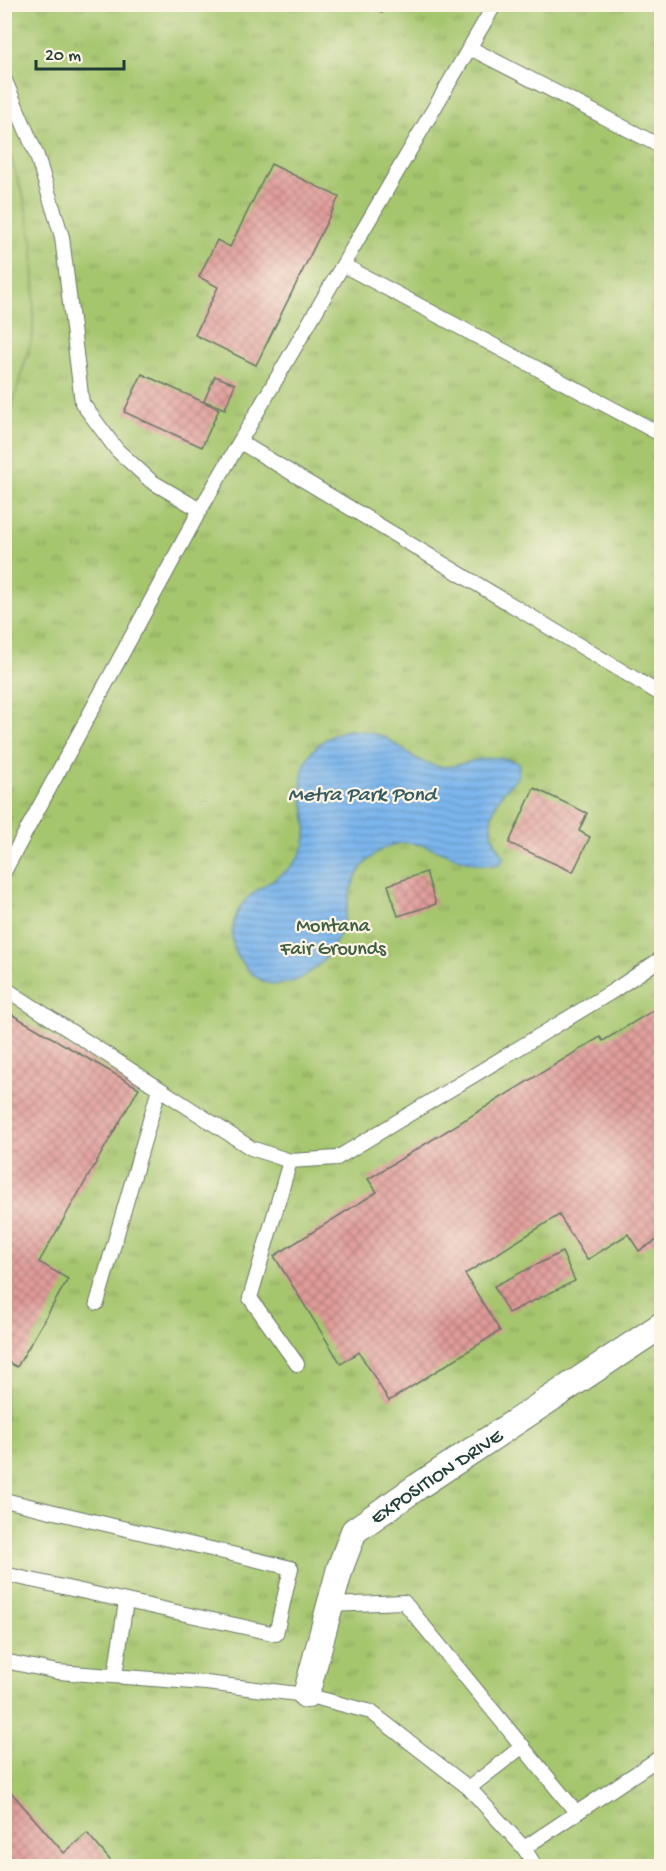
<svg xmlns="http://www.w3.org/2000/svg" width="666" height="1871" font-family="'Gochi Hand',sans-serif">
	<defs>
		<pattern id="grass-tufts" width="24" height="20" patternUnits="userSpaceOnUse" patternTransform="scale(1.5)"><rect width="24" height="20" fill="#a6c66e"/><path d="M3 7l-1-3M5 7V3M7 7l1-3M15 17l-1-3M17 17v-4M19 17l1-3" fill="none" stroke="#87a25b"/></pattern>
		<pattern id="water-rules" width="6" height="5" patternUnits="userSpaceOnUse" patternTransform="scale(1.5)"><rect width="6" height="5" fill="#7cb6ed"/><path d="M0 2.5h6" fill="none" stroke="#6595c1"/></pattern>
		<pattern id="building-cross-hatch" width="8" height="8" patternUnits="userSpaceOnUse" patternTransform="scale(1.5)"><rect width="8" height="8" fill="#e09b99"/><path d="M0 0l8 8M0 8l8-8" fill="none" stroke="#b5807e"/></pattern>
	</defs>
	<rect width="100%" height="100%" fill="#fcf5e5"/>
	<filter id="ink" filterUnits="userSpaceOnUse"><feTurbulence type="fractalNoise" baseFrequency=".0167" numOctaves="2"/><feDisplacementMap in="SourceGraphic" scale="12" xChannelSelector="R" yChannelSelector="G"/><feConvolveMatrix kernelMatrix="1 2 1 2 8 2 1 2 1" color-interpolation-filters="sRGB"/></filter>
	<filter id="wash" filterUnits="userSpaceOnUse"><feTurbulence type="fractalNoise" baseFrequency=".008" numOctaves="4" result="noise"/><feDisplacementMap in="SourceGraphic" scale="24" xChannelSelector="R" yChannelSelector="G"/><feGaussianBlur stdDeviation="1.35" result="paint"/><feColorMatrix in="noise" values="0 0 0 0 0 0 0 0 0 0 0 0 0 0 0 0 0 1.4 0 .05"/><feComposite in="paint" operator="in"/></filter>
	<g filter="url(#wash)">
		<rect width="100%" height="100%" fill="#f2dfc0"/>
		<rect fill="url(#grass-tufts)" stroke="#628251" stroke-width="1.5" x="5" y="5" width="656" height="1861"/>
		<path fill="#a6c66e" stroke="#628251" stroke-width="1.5" d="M5,140L24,199L33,245L34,288L33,335L5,430Z"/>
		<path fill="url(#water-rules)" stroke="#4e7a90" stroke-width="1.5" d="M348,730C360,731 373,732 384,737C401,746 413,760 432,765C462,773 482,747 519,763L518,777C501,792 485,812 493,837C495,845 502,850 504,859L499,864C455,872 417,820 374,855C342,881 352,911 337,940C325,963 300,987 273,984C259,982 249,972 241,961C233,951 231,940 233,927C240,881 290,887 304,846C310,828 304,809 302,792C298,758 318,738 348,730Z"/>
		<g id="blocks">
			<g fill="url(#building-cross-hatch)">
				<path d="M367,4H387L382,13Z"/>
				<path d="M271,164L339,197L256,365L195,335L218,287L199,277L217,240L230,247Z"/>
				<path d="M142,374L219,409L202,447L124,412Z"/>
				<path d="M215,376L235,384L225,409L204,401Z"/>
				<path d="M534,788L587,813L579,831L590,837L573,872L509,843Z"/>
				<path d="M426,872L436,904L398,916L388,885Z"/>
				<path d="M662,1005V1237L639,1251L628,1234L587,1260L559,1215L465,1274L500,1331L389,1401L359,1352L341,1364L274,1256L377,1192L368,1179L600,1037L603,1041Z"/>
				<path d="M4,1010L139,1088L39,1262L68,1279L17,1367L4,1360Z"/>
				<path d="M562,1252L575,1281L508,1313L494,1286Z"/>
				<path d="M4,1784L64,1853L87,1833L115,1866H4Z"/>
			</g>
		</g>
	</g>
	<g filter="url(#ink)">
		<use href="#blocks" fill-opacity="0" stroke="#697665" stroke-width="1.5"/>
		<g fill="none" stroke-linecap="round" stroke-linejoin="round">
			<g stroke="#697665" stroke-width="16">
				<g id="lane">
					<path d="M470,48L662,147"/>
					<path d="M4,78L37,156L62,237L82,403L117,450L151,481L200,510"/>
					<path d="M343,265L662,435"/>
					<path d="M240,442L662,695"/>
					<path d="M4,872L200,510L495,4"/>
					<path d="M4,988L251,1148L290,1161L337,1158L613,991L662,958"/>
					<path d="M290,1161L250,1298L297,1364"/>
					<path d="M97,1303L159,1089"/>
					<path d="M4,1500L291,1568L276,1634L4,1574"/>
					<path d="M330,1605L404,1602L576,1812"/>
					<path d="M4,1661L58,1672L206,1683L306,1695L371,1712L469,1788L524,1848L535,1866"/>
					<path d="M115,1676L126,1601"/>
					<path d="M469,1788L523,1746"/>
					<path d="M524,1848L662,1756"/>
				</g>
			</g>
			<g stroke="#697665" stroke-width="28">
				<g id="street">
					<path id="s1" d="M306,1695L340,1568L354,1531L417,1487L662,1325"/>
				</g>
			</g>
			<use href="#lane" stroke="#fff" stroke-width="14"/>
			<use href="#street" stroke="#fff" stroke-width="26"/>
		</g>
	</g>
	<g text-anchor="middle" stroke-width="4.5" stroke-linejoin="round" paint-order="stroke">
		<g font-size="20" fill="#415f42" stroke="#fcf5e5">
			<text x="333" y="931">Montana<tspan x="333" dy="23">Fair Grounds</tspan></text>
		</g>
		<g font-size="20" fill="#1f3d34" stroke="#fcf5e5">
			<text dy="7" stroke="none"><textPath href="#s1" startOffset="270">EXPOSITION DRIVE</textPath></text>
		</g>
		<g font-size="21" font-style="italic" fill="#365b62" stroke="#fcf5e5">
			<text x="362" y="800">Metra Park Pond</text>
		</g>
	</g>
	<rect width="666" height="1871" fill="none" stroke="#fcf5e5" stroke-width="24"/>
	<path d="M36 60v9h88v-9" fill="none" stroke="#1f3d34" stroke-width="3"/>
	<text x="45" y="60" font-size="18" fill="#1f3d34" stroke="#fcf5e5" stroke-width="4.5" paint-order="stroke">20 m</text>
</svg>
